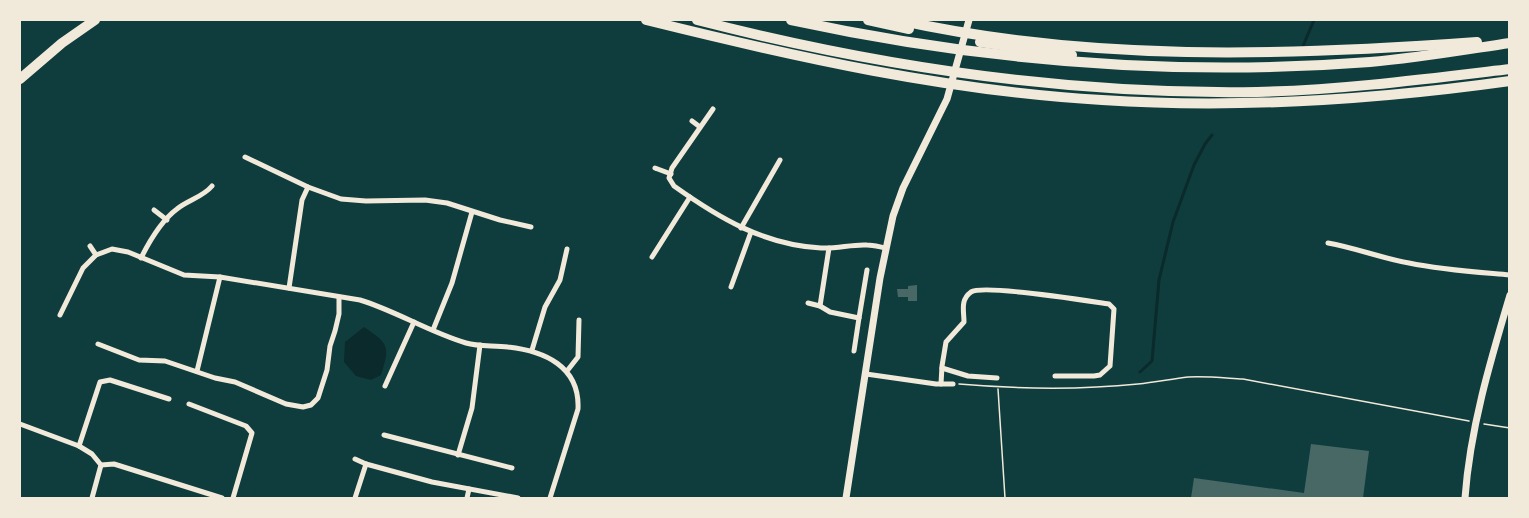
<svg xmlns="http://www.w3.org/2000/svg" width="1529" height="518" font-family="Merriweather,serif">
	<rect width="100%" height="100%" fill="#0f3d3e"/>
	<path fill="#0a2a2b" d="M364,327C389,344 390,346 381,375L371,380L356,376L344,362L345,342Z"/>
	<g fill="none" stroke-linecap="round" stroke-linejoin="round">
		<g stroke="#0a2a2b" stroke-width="3">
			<path d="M1303,46L1314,20"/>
			<path d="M1140,372L1152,361L1159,280L1173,222L1194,165L1205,144L1212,135"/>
		</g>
	</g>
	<g fill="#486865">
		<path d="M917,285V301H908V297H898L897,289H908V286Z"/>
		<path d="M1311,444L1369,451L1363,498H1191L1194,478L1304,493Z"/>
	</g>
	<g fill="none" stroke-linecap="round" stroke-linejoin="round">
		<g stroke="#f1e9da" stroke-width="1.5">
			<path d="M959,384C1018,389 1079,390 1138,384C1155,382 1172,379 1188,377C1207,376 1225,378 1243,379L1469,421"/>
			<path d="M998,389L1005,498"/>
			<path d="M1484,424L1510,428"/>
		</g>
		<g stroke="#f1e9da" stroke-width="5">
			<path d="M713,109L672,168L669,178L674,186C719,218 764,245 821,248C837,249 852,244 867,245C873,245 880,247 886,248"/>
			<path d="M692,121L700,127"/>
			<path d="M245,157L308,187L341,199L366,201L425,200L447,203L500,220L531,227"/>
			<path d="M655,168L671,174"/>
			<path d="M154,210L167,220"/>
			<path d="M741,228L780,160"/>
			<path d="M1328,243C1356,248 1381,258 1409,263C1442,270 1476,272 1510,275"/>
			<path d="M90,246L96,255"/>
			<path d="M652,257L690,197"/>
			<path d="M141,258C149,242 162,220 177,209C188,200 203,197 212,186"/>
			<path d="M731,287L751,232"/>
			<path d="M289,288L302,200L308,187"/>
			<path d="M808,303L820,306L829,248"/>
			<path d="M820,306L830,312L859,318L867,270"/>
			<path d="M60,315L83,268L96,255L112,249L128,252L184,275L220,277L360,300C396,311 429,332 466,343C479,347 494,345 508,347C544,351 580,366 578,409L550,498"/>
			<path d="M433,330L452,283L472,212"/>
			<path d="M98,344L139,360L165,361L215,378L235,382L286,404L303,407L311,405L318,398L327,370L330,346L335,331L339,314V297"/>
			<path d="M532,350L545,307L560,280L567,249"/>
			<path d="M854,351L859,318"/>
			<path d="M942,368L968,376L997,378"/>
			<path d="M197,371L220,277"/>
			<path d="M567,371L578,357L579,320"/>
			<path d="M866,374L936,384H953"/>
			<path d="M941,384L942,366L946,342L964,322C964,311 960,300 971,292C984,284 1088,301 1109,304L1114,309L1110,366L1100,375L1094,376H1055"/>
			<path d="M385,386L414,322"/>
			<path d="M189,404L246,426L252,433L233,498"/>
			<path d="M20,424L79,446L92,454L101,465L92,498"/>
			<path d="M384,435L512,468"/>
			<path d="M79,446L100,382L110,380L169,399"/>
			<path d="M458,455L472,408L480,345"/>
			<path d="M355,459L366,464L432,482L518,498"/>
			<path d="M101,465L114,464L222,498"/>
			<path d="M355,498L366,464"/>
			<path d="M467,498L469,489"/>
		</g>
		<g stroke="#f1e9da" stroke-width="7">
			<path d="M846,498L880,278L893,216L903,188L947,99L969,20"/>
			<path d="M1465,498C1470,429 1490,362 1510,295"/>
		</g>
		<g stroke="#f1e9da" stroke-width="10">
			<path d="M646,20C795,57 947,91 1102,100C1238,109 1374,100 1510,81"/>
			<path d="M697,20C880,67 1068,95 1257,92C1341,90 1426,79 1510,69"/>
			<path d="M791,20C981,61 1176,77 1370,62C1417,58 1463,50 1510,43"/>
			<path d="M868,20L909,29"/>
			<path d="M898,20C1088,62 1285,56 1477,42"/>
			<path d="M980,42L1072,55"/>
			<path d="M20,79L62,43L95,20"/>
		</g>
	</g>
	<rect width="1529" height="518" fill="none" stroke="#f1e9da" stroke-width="42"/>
</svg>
